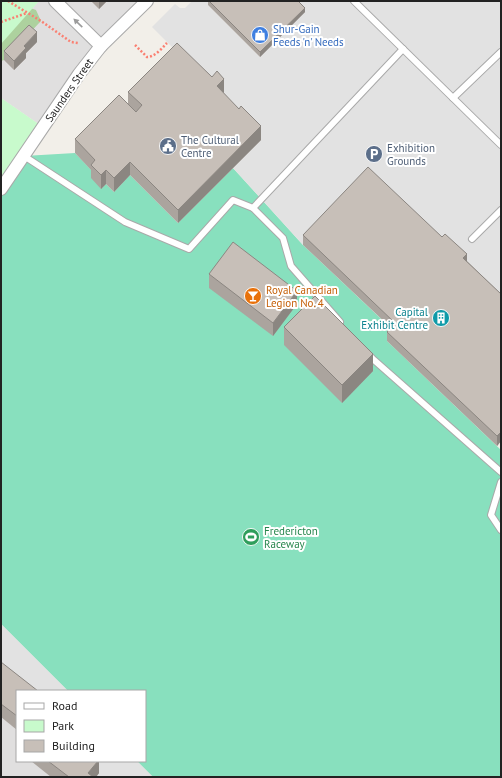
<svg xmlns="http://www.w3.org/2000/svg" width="502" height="778" font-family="'PT Sans',sans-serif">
	<rect width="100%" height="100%" fill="#f2efe9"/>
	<g fill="#e0dfdf">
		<path d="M39,1H147L101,46L43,127L1,98V44Z"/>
		<path d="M1,624L17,691V761H137L153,777H1Z"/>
	</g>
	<path fill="#add19e" d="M22,5L36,10L41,21L4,60L1,61V21Z"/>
	<g fill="#c8facc">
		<path d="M1,1H39L1,44Z"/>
		<path d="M1,98L43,127L1,189Z"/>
	</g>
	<path fill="#88e0be" d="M75,153L95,174L102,188L106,184L114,192L130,175L178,223L233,168L303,245L395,332L387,341L501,450V777H153L137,761H145V691H68L1,624V189L24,156Z"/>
	<g fill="#e2e2e2">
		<path d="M192,1H212L208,5L260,57L293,1H501V297L303,245L233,168L261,140L213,88L152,27L175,4L180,8H185Z"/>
		<path d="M1,624L68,691H21L1,675Z"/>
		<path d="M83,761H137L153,777H96L99,773Z"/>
	</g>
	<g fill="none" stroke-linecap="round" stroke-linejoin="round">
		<g stroke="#a9a9a9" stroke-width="8">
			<g id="lane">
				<path d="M354,1L501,145"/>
				<path d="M453,98L501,52"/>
				<path d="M24,156L125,222L189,249L233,200L253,208"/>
				<path d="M472,239L501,210"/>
				<path d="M340,322L291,266L283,238L253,208L403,49"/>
				<path d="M367,353L374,360L501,472"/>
				<path d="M501,482L491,515L501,530"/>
			</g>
		</g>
		<g stroke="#a9a9a9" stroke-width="14">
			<g id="street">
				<path d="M55,1L101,46"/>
				<path d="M1,189L79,74L101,46L147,1"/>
			</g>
		</g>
		<g stroke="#fa8072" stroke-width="2.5" stroke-dasharray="2 2" stroke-linecap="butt">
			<path d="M8,1L41,21L71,42L78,43"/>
			<path d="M1,22L27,13"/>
			<path d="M135,45L147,57C155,57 162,48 167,43"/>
		</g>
		<use href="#lane" stroke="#fff" stroke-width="6"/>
		<use href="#street" stroke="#fff" stroke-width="12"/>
	</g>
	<g fill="#aba49e">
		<path d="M91,1H107L99,9Z"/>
		<path d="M208,1H298L305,12L260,57L208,5Z"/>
		<path d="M37,42L26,53V58L14,70L4,60V51Z"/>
		<path d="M128,92H224L223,93L261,140L178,223L130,175L114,192L106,184L101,189L91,178V170L75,153V139L128,105Z"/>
		<path d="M303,235L442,237L501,294V441L497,446L387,341V332L390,327L303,245Z"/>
		<path d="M209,274L297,304L273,336L209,288Z"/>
		<path d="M284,327L373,371L342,403L284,345Z"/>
		<path d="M1,662L17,691V730L1,717Z"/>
		<path d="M31,761H99V773L96,777H51Z"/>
	</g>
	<g fill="#8b8681">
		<path d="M99,1H107L99,9Z"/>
		<path d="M305,8V12L260,57V52Z"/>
		<path d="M37,32V42L26,53V58L14,70V61L24,46Z"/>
		<path d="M224,79V92L217,100V86Z"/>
		<path d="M261,126V140L178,223V210Z"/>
		<path d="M130,162V175L114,192V178Z"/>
		<path d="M106,170V184L101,189V175Z"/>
		<path d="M467,254V264L463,258Z"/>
		<path d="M297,291V304L273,336V323Z"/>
		<path d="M373,354V371L342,403V385Z"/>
		<path d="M501,432V441L497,446V436Z"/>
		<path d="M98,761H99V773L96,777H88V773Z"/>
	</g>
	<g fill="#c7bfb8" stroke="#8b8681">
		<path d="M209,1H298L305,8L260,52Z"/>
		<path d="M29,25L37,32L24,46L26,48L14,61L4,51Z"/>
		<path d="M177,43L212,77L217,71L224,79L217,86L239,109L241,106L261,126L178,210L130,162L114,178L106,170L101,175L91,165L95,160L75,139L119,95L136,112L142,105L128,92Z"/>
		<path d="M368,167L442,237L445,234L467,254L463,258L501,294V432L497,436L387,332L395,323L303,235Z"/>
		<path d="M233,242L297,291L273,323L209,274Z"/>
		<path d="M315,296L373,354L342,385L284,327Z"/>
		<path d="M1,662L38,691H17V716L1,704Z"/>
		<path d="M48,761H98L88,773L93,777H69Z"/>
	</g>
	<defs><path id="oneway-solid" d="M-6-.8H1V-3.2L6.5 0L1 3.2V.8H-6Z"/></defs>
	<use fill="#9c9c9c" href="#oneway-solid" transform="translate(78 23) rotate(-136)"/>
	<defs>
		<g id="shop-disc" transform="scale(0.9)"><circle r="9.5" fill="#3f7fe0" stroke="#fff"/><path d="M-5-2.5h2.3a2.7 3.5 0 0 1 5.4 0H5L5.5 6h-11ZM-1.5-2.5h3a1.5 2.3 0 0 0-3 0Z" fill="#fff"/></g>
		<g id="civic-disc" transform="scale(0.9)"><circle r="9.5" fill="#5c6f8a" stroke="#fff"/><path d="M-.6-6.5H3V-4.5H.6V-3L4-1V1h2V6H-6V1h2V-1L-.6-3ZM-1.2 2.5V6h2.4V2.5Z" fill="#fff"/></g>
		<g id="parking-disc" transform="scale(0.9)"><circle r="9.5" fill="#5c6f8a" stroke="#fff"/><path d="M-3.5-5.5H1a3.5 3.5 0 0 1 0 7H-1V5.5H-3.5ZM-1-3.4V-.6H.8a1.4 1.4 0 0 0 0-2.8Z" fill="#fff"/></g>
		<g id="bar-disc" transform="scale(0.9)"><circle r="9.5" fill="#e8710a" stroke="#fff"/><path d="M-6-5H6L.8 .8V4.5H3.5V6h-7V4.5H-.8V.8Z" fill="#fff"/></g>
		<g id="building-disc" transform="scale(0.9)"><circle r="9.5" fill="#0f9aa8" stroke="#fff"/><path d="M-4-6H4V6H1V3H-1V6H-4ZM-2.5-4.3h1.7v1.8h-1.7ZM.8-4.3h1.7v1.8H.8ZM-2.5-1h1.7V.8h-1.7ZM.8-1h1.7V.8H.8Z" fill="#fff"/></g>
		<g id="stadium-disc" transform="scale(0.9)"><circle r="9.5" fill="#2e9e5b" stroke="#fff"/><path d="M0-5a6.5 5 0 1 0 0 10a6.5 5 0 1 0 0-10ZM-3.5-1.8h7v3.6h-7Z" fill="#fff"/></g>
	</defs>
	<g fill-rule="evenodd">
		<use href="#shop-disc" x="260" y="35"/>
		<use href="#civic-disc" x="168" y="146"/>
		<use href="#parking-disc" x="374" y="154"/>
		<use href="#bar-disc" x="253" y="296"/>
		<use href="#building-disc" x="441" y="318"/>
		<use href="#stadium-disc" x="251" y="537"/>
	</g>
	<g text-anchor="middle" stroke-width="4" stroke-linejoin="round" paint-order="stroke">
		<g font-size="11" fill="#366cbe" stroke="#fff" text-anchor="start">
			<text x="273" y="33">Shur-Gain<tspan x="273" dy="13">Feeds 'n' Needs</tspan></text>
		</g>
		<g font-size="11" fill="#222" stroke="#fff">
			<text transform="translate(69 90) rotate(-55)" y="4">Saunders Street</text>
		</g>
		<g font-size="11" fill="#4e5e75" stroke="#fff" text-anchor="start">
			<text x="181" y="144">The Cultural<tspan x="181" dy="13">Centre</tspan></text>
			<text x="387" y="152">Exhibition<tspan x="387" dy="13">Grounds</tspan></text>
		</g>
		<g font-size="11" fill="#c56008" stroke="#fff" text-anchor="start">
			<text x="266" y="294">Royal Canadian<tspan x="266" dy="13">Legion No. 4</tspan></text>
		</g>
		<g font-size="11" fill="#0d838f" stroke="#fff" text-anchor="end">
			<text x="428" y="316">Capital<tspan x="428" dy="13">Exhibit Centre</tspan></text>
		</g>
		<g font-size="11" fill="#27864d" stroke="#fff" text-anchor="start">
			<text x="264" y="535">Fredericton<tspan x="264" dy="13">Raceway</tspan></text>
		</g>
	</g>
	<rect width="502" height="778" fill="none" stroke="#222222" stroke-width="4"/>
	<rect x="16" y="690" width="130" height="72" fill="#ffffff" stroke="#a7a7a7"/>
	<rect x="24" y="703" width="20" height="6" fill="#ffffff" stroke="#a7a7a7"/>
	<text x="52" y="710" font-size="12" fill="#222222">Road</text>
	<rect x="24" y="720" width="20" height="12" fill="#c8facc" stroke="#a7a7a7"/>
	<text x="52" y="730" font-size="12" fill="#222222">Park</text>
	<rect x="24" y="740" width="20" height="12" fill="#c7bfb8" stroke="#a7a7a7"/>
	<text x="52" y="750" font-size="12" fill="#222222">Building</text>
</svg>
